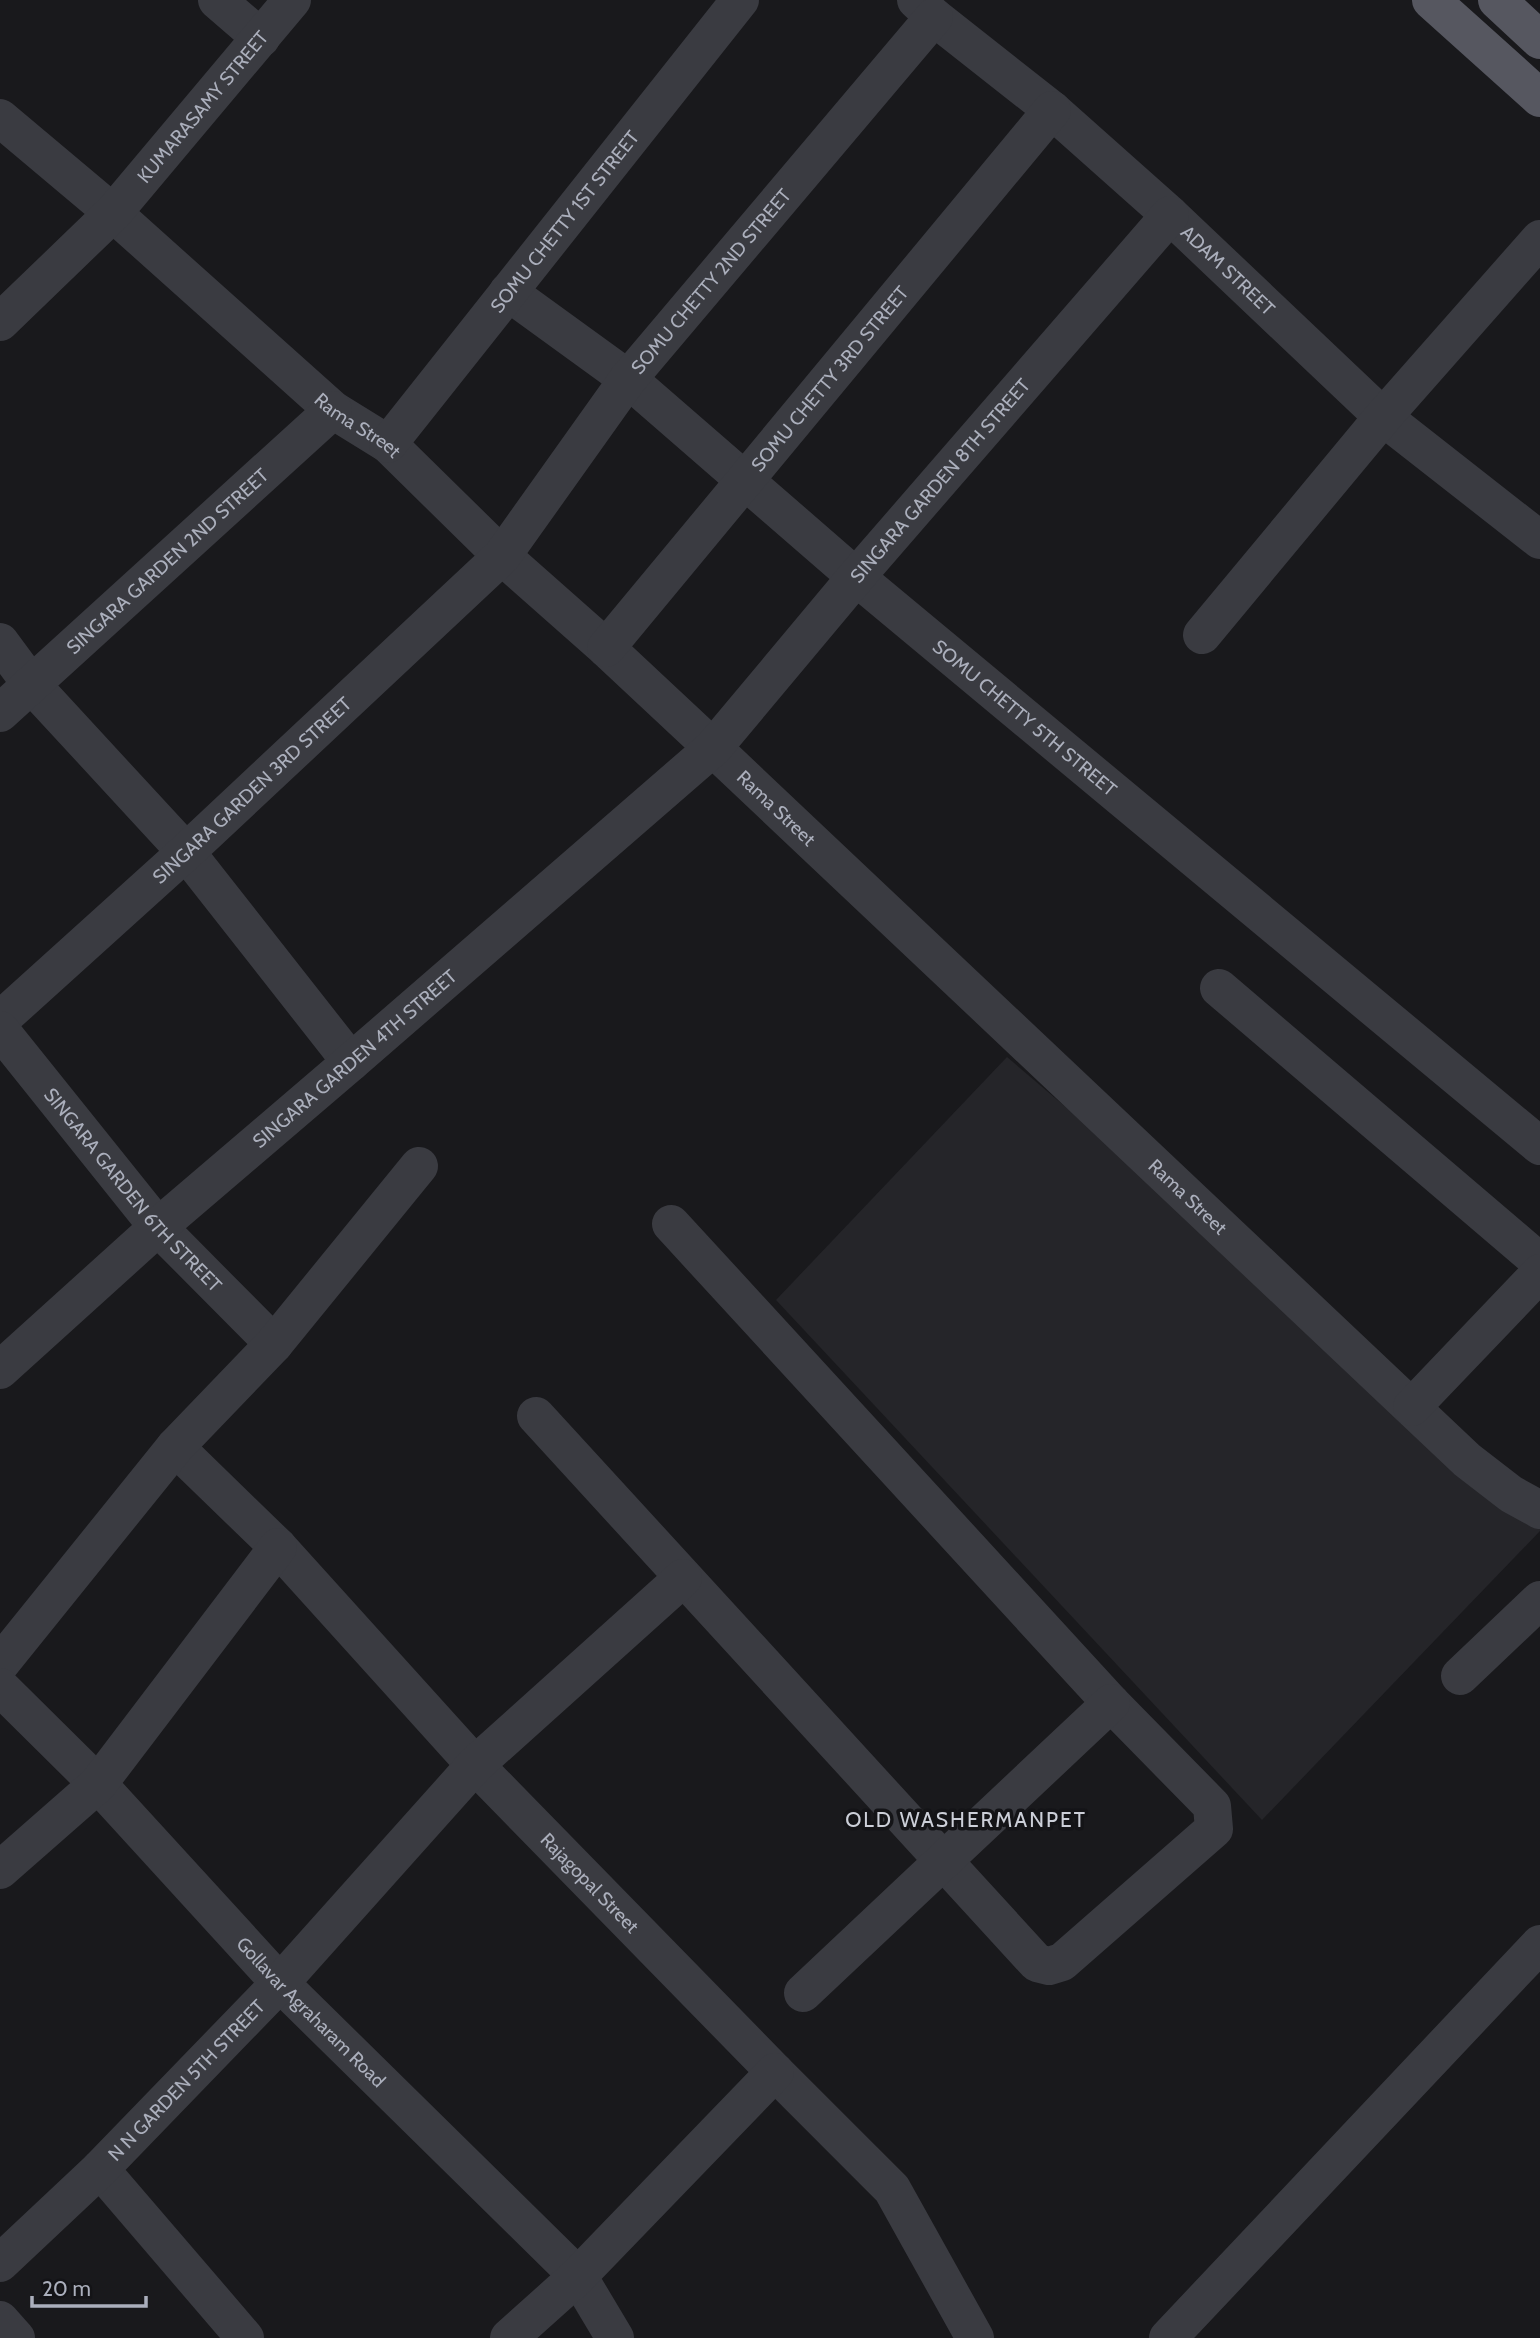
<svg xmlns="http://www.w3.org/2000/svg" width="1540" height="2338" font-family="Cabin,sans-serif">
	<rect width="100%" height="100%" fill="#19191c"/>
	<path fill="#252529" d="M1007,1057L1540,1511V1531L1262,1820L776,1300Z"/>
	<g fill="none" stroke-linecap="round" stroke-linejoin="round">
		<g stroke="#3a3b41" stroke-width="38">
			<path d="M217,0L261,38"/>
			<path id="s1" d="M916,0L934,17L1052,110L1170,215L1383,417L1540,540"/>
			<path id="s2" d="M0,118L113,213L333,410L388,444L502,556L606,648L713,748L1467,1460L1511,1494L1540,1510"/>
			<path id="s3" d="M508,292L628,379L856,577L1540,1146"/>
			<path id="s4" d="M0,322L113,213L292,0"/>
			<path id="s5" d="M388,444L740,0"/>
			<path d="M1202,635L1383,417L1540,239"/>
			<path d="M0,642L31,684L186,852L351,1062"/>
			<path id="s6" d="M606,648L1052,110"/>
			<path id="s7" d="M0,713L333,410"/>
			<path d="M1219,988L1540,1262"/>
			<path id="s8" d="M0,1020L186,852L502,556L628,379L934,17"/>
			<path id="s9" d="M0,1030L158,1227L274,1344"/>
			<path id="s10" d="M0,1370L158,1227L351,1062L713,748L856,577L1170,215"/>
			<path d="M1412,1407L1540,1273"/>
			<path d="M536,1416L1037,1963L1049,1966L1062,1962L1214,1829L1212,1806L1111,1703L671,1224"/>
			<path id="s11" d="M175,1447L278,1547L475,1765L775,2072L892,2189L975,2338"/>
			<path d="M0,1664L175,1447L274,1344L419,1166"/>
			<path d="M1460,1676L1540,1600"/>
			<path id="s12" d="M0,1687L98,1784L280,1983L578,2276L615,2338"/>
			<path d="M0,1870L98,1784L278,1547"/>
			<path d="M803,1993L1111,1703"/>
			<path d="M100,2169L245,2338"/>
			<path id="s13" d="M0,2263L100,2169L280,1983L475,1765L683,1578"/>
			<path d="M0,2320L16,2338"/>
			<path d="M509,2338L578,2276L775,2072"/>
			<path d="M1168,2338L1540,1944"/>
		</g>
		<g stroke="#565760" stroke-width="38">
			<path d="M1431,0L1540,98"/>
			<path d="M1497,0L1540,40"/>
		</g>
	</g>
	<g text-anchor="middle" stroke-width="7" stroke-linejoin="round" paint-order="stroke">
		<g font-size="19" fill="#abafbc" stroke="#141417">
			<text dy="7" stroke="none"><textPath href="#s4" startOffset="296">KUMARASAMY STREET</textPath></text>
			<text dy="7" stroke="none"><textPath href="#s5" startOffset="284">SOMU CHETTY 1ST STREET</textPath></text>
			<text dy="7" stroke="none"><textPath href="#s1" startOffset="413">ADAM STREET</textPath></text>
			<text dy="7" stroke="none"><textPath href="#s8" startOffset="1029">SOMU CHETTY 2ND STREET</textPath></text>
			<text dy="7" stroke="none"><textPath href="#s6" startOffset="350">SOMU CHETTY 3RD STREET</textPath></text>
			<text dy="7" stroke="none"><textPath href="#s2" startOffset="472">Rama Street</textPath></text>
			<text dy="7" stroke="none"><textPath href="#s10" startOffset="1297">SINGARA GARDEN 8TH STREET</textPath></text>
			<text dy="7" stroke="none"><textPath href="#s7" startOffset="226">SINGARA GARDEN 2ND STREET</textPath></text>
			<text dy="7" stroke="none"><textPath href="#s3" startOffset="670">SOMU CHETTY 5TH STREET</textPath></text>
			<text dy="7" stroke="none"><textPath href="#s8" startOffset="341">SINGARA GARDEN 3RD STREET</textPath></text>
			<text dy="7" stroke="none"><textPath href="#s2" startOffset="1040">Rama Street</textPath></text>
			<text dy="7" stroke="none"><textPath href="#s10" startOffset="472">SINGARA GARDEN 4TH STREET</textPath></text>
			<text dy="7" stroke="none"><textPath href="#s9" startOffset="208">SINGARA GARDEN 6TH STREET</textPath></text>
			<text dy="7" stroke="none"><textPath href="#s2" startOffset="1606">Rama Street</textPath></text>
			<text dy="7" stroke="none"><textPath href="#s11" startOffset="602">Rajagopal Street</textPath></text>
			<text dy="7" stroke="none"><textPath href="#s12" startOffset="450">Gollavar Agraharam Road</textPath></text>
			<text dy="7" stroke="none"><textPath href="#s13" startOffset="261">N N GARDEN 5TH STREET</textPath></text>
		</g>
		<g font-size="21" letter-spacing="2" fill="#cccfd8" stroke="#141417">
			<text x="966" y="1827">OLD WASHERMANPET</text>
		</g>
	</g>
	<path d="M32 2296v10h114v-10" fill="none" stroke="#abafbc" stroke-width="3.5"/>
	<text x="42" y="2296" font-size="21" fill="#abafbc" stroke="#141417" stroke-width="5" paint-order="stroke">20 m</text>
</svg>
